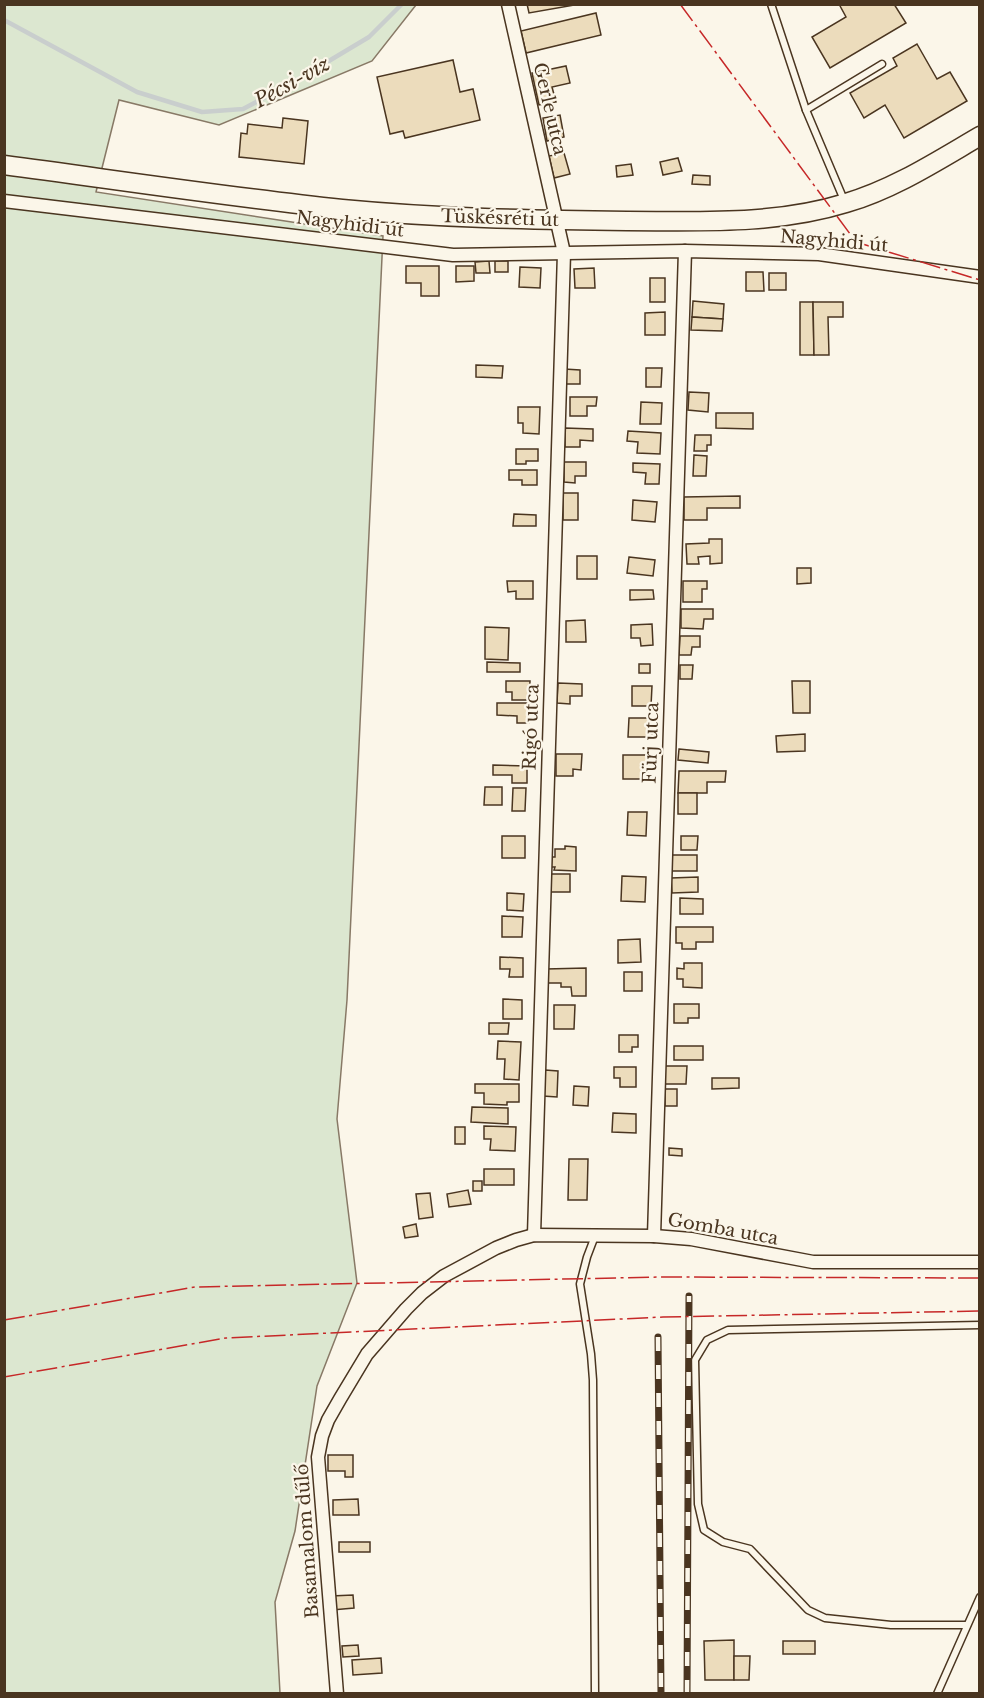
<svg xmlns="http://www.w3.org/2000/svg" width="984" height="1698" font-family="'Libre Baskerville',serif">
	<rect width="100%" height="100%" fill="#fbf6e9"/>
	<path fill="#dce7d0" stroke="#887966" stroke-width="1.5" d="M5,5H416L372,61L219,125L119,100L96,192L383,236L347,1000L337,1119L357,1283L317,1386L295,1531L275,1602L280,1693H5Z"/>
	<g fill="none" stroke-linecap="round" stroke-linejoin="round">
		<path stroke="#c9cecd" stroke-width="4.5" d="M4,20L137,92L202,112L243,109L292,83L369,37L402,4"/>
	</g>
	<g fill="#ecdcbc" stroke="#4a3520" stroke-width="1.5">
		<path d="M527,4H580L529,13Z"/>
		<path d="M839,4H894L906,23L830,68L812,37L846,17Z"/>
		<path d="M596,13L601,35L526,53L521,31Z"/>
		<path d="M917,44L937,79L950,72L967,101L904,138L885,105L864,118L850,93L897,66L893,58Z"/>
		<path d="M453,60L460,92L473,89L480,120L405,138L403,131L390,134L377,77Z"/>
		<path d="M566,66L570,83L552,87L556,102L539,105L532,73Z"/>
		<path d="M560,115L564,137L547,141L543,118Z"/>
		<path d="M283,118L308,121L304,164L239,157L241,133L247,134L248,124L282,128Z"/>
		<path d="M564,153L570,174L554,178L549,156Z"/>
		<path d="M678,158L682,171L663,175L660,162Z"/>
		<path d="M631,164L633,175L617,177L616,166Z"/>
		<path d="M693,175L710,176V185L692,184Z"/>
		<path d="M489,261L490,273H476L475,262Z"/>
		<rect x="495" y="261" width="13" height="11"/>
		<path d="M406,266H439V296H421V283H406Z"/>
		<path d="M456,266H474V281L456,282Z"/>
		<path d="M520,267L541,268L540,288L519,287Z"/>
		<path d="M594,268L595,288H575L574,269Z"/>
		<path d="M746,272H763L764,291H746Z"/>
		<rect x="769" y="273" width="17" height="17"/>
		<rect x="650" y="278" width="15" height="24"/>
		<path d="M693,301L724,304L723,319L692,317Z"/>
		<path d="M800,302H813L814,355H800Z"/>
		<path d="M813,302H843V317H828L829,355H814Z"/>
		<path d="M665,312V335H645V313Z"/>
		<path d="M692,317L723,319L722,331L691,330Z"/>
		<path d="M476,365L503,366L502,378L476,377Z"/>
		<path d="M646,368H662L661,387H646Z"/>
		<path d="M564,369L580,370V384H564Z"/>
		<path d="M689,392L709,393L708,412L688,410Z"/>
		<path d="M570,397H597L596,406H587V416H570Z"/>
		<path d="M641,402L662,403L661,424H640Z"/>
		<path d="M518,407H540L539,434L523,433V423H518Z"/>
		<path d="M716,413H753V429L716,428Z"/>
		<path d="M565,428L593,429V441L580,440V447H565Z"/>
		<path d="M628,431L661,433L660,454L637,453L638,442L627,441Z"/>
		<path d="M695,435H711V445H707V451H694Z"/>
		<path d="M516,449H538V461H526V464H516Z"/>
		<path d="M694,455L707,456L706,476H693Z"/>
		<path d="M564,462H586V476H575V483L564,482Z"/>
		<path d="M633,463L660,464L659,484H645L646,473L633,472Z"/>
		<path d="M509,470H537V485H522V480H509Z"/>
		<rect x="563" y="493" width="15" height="27"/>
		<path d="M740,496V508H707V520H684V497Z"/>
		<path d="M633,500L657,502L655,522L632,520Z"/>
		<path d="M514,514L536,515V526H513Z"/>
		<path d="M709,539H722V563L710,564V556L698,557L699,564H687L686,544L709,543Z"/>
		<rect x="577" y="556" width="20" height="23"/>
		<path d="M629,557L655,560L653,576L627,573Z"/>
		<path d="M797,568H811V583L797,584Z"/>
		<path d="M507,581H533V599H516V591L508,592Z"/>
		<path d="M683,581H707V589H702V602H683Z"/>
		<path d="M630,590H653L654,599L630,600Z"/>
		<path d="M681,609H713V619H704L703,629L681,628Z"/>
		<path d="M585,620L586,642H566V621Z"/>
		<path d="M652,624L653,645L641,646L640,638H631V625Z"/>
		<path d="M485,627L509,628L508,660L485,659Z"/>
		<path d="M680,636H700V647H692L691,655H679Z"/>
		<path d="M487,662L520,663V672H487Z"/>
		<rect x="639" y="664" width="11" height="9"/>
		<path d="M680,665H693L692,679H680Z"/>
		<path d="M506,681H530L529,700H512V692H506Z"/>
		<path d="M792,681H810V713H793Z"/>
		<path d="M558,683L582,684V696H570V704L557,703Z"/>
		<path d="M632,686H652L651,706H632Z"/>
		<path d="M497,703H529V723H517V716L497,715Z"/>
		<path d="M629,718H652V737H628Z"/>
		<path d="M805,734V751L777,752L776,736Z"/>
		<path d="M679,749L709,752L708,763L678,760Z"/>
		<path d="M556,754H582L581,770L573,769V776H556Z"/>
		<path d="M623,755H649L648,779H623Z"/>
		<path d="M493,765L527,766V783H512V775H493Z"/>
		<path d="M679,771H726L725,782H707V793H678Z"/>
		<path d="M485,787H502V805H484Z"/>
		<path d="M513,788H526L525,811H512Z"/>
		<rect x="678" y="793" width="19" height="21"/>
		<path d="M628,812H647L646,836L627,835Z"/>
		<rect x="502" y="836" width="23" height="22"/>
		<path d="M681,836H698L697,850H681Z"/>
		<path d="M565,846L576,847V871L554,870L555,867H551V857H555V849H565Z"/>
		<rect x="671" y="855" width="26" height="16"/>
		<rect x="550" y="874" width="20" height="18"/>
		<path d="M622,876L646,877L645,902L621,901Z"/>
		<path d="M698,877V892L672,893L671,878Z"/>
		<path d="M507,893L524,894L523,911L507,910Z"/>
		<path d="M680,898L703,899V914H680Z"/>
		<path d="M502,916L523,917L522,937H502Z"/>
		<path d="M676,927H713V942H696V949H682V943H676Z"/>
		<path d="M640,939L641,962L618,963V940Z"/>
		<path d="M500,957L523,958V977H509L510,969H500Z"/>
		<path d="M684,963H702V988L683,987V979H677V968L684,969Z"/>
		<path d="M586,968V996H572L571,987H561V983H546V969Z"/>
		<rect x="624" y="972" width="18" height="19"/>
		<path d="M503,999L522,1000V1019H503Z"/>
		<path d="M674,1004H699V1018H688V1023H674Z"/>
		<path d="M554,1005H575L574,1029H554Z"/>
		<path d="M489,1023H509L508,1034H489Z"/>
		<path d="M619,1035H638V1047H632V1052H619Z"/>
		<path d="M498,1041L521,1042L519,1080L504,1079L505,1059H497Z"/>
		<rect x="674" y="1046" width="29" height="14"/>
		<path d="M665,1066H687L686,1084H664Z"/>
		<path d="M614,1067H636V1087H620V1078H614Z"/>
		<path d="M545,1070L558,1071L557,1097L543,1096Z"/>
		<path d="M712,1078H739V1088L712,1089Z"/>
		<path d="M475,1084H519V1102H507V1105L484,1104V1093H475Z"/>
		<path d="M574,1086L589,1087L588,1106L573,1105Z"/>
		<rect x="665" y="1089" width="12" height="17"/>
		<path d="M472,1107L508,1108V1124L471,1122Z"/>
		<path d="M613,1113L636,1114V1133L612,1132Z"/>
		<path d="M484,1126L516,1127L515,1151L490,1150L491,1139H484Z"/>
		<rect x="455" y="1127" width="10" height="17"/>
		<path d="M669,1148L682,1149V1156L669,1155Z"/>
		<path d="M569,1159H588L587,1200H568Z"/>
		<rect x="484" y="1169" width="30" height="16"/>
		<rect x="473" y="1181" width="9" height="10"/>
		<path d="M468,1190L471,1204L449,1207L447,1194Z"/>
		<path d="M430,1193L433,1217L419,1219L416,1194Z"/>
		<path d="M416,1224L418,1236L405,1238L403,1227Z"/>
		<path d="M328,1455H353V1477H345V1471H328Z"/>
		<path d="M358,1499L359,1515H333V1500Z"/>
		<rect x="339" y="1542" width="31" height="10"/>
		<path d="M353,1595L354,1608L332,1610L331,1596Z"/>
		<path d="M734,1640V1680H705L704,1641Z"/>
		<rect x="783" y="1641" width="32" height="13"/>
		<path d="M358,1645L359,1656L343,1657L342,1646Z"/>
		<path d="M734,1656H750L749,1680H734Z"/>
		<path d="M381,1658L382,1673L353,1675L352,1660Z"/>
	</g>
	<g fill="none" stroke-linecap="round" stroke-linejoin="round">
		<g stroke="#4a3520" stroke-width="9">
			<g id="lane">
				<path d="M771,4L806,110"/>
				<path d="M844,200L806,110L882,64"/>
				<path d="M967,1625H891L825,1618L808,1610L750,1549L723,1542L704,1530L698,1504L695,1360L707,1340L728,1330L980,1325"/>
				<path d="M595,1694L593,1380L591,1354L580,1284L587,1257L595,1236"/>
				<path d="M937,1694L980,1597"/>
			</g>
		</g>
		<g stroke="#4a3520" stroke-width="15">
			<g id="street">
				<path d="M508,4L564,253L534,1235"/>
				<path d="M4,201L453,255L685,251L819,254L980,277"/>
				<path d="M654,1236L685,251"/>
				<path d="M337,1694L318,1457L322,1436L328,1420L340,1399L367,1354L406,1309L422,1293L444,1276L496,1248L516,1240L534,1235L654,1236L691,1239L813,1262H980"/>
			</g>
		</g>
		<g stroke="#4a3520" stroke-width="21">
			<path id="secondary" d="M4,165C117,180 229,197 342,209C437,218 532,220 627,221C700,221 775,225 846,203C894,189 937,161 980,136"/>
		</g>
		<use href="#lane" stroke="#fbf6e9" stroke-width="6"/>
		<use href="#street" stroke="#fbf6e9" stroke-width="12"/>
		<use href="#secondary" stroke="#fbf6e9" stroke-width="18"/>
		<g stroke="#4a3520" stroke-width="7">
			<g id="rail">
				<path d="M658,1337L661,1694"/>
				<path d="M687,1694L689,1296"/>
			</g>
		</g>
		<use href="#rail" stroke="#fbf6e9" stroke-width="4.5" stroke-dasharray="14" stroke-linecap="butt"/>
		<g stroke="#c62828" stroke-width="1.5" stroke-dasharray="21 4.5 3 4.5" stroke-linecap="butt">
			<path d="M680,4L856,242L980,280"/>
			<path d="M4,1320L195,1287L660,1277L980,1278"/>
			<path d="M4,1377L226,1338L663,1317L980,1311"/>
		</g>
	</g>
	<g text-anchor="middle" stroke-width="4.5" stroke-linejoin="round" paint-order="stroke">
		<g font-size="18" fill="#4a3520" stroke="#fbf6e9">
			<text transform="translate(550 109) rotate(77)" y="6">Gerle utca</text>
			<text transform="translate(500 218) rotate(2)" y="6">Tüskésréti út</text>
			<text transform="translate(350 224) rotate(7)" y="6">Nagyhidi út</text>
			<text transform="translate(834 241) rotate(5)" y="6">Nagyhidi út</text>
			<text transform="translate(531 727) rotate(-88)" y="6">Rigó utca</text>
			<text transform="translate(651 743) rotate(-88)" y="6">Fürj utca</text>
			<text transform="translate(723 1229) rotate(10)" y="6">Gomba utca</text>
			<text transform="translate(307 1541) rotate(-94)" y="6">Basamalom dűlő</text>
		</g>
		<g font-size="20" font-style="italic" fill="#4a3520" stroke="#fbf6e9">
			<text transform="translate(292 82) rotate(-29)" y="7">Pécsi-víz</text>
		</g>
	</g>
	<rect width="984" height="1698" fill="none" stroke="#4a3520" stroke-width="12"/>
</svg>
